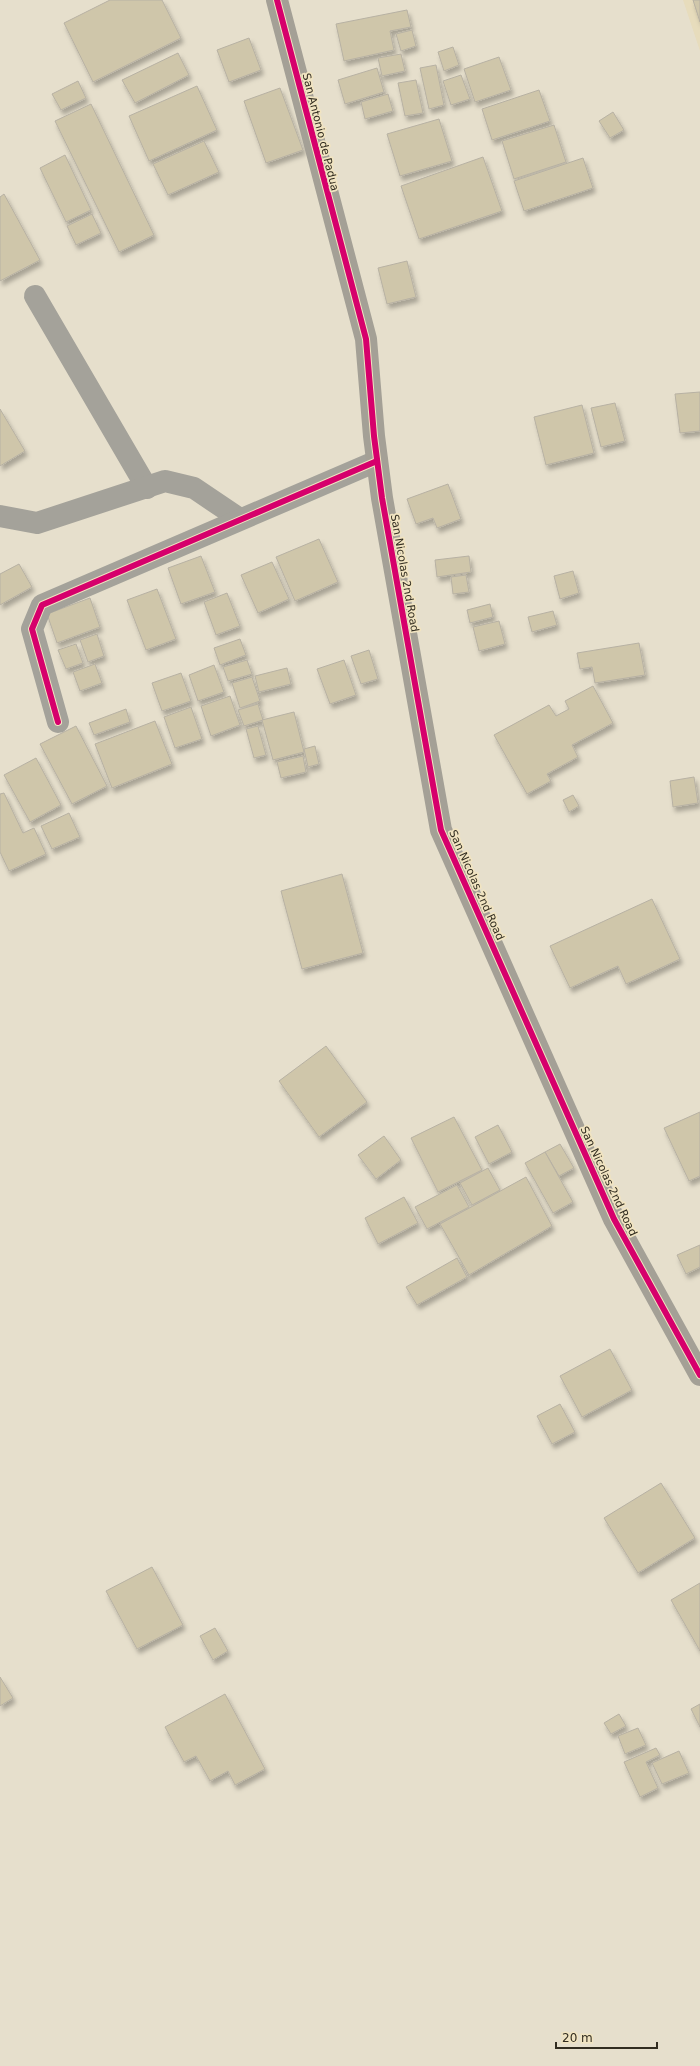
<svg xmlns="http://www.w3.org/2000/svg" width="700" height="2066" font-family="'DejaVu Sans',sans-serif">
	<defs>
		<filter id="shadow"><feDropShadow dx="2.5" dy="4.5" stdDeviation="2" flood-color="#0004"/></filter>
	</defs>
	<rect width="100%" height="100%" fill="#e6dfcc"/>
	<path fill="#e7dcbc" d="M683,0H700V51Z"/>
	<g fill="#cfc6aa" stroke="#b7b1a3" filter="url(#shadow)">
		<path d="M110,0H162L181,38L93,82L64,23Z"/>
		<path d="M693,0H700V22Z"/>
		<path d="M407,10L411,27L390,31L394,50L344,61L336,24Z"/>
		<path d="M412,30L416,46L401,51L396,34Z"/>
		<path d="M249,38L261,70L229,82L217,50Z"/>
		<path d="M453,47L459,65L444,71L438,52Z"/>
		<path d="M178,53L189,75L135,103L122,80Z"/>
		<path d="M401,54L405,71L382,76L378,58Z"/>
		<path d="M499,57L511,90L475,102L464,69Z"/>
		<path d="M436,65L444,105L429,109L420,68Z"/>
		<path d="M377,68L384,92L345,104L338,80Z"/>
		<path d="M461,75L470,99L451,105L443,81Z"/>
		<path d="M416,80L423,113L405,116L398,83Z"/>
		<path d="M78,81L86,98L61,110L52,94Z"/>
		<path d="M197,86L217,130L149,161L129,116Z"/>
		<path d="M280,88L303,150L266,163L244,101Z"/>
		<path d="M539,90L550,121L492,140L482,109Z"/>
		<path d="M388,94L393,111L365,119L361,102Z"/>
		<path d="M91,104L154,235L119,252L55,121Z"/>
		<path d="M613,112L624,130L610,138L599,121Z"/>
		<path d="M439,119L452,161L400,176L387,134Z"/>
		<path d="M554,125L566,162L514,179L502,141Z"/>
		<path d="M204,141L219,172L168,195L153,164Z"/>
		<path d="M65,155L91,210L66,222L40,168Z"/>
		<path d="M483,157L502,211L419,239L401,186Z"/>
		<path d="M583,158L593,188L524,211L514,181Z"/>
		<path d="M4,194L40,260L0,281V197Z"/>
		<path d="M92,214L101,233L76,245L67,226Z"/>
		<path d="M407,261L416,297L387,304L378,268Z"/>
		<path d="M700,392V431L680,433L675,394Z"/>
		<path d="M615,403L625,441L601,447L591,408Z"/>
		<path d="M582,405L594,453L546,465L534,417Z"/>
		<path d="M0,409L25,451L0,466Z"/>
		<path d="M448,484L461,519L437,528L433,518L416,524L407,499Z"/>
		<path d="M319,539L338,582L295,601L276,557Z"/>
		<path d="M201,556L215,592L181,604L168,568Z"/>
		<path d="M469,556L471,572L437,577L435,560Z"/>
		<path d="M272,562L289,599L258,613L241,575Z"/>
		<path d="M19,564L32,587L0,605V574Z"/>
		<path d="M573,571L579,593L560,599L554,576Z"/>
		<path d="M466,575L469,592L453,594L451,577Z"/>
		<path d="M157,589L176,639L146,650L127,600Z"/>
		<path d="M227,593L240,626L216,635L204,602Z"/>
		<path d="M90,598L100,627L57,643L47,614Z"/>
		<path d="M490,604L493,617L470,623L467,610Z"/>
		<path d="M553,611L557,625L532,632L528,617Z"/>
		<path d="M499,621L505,644L479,651L473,627Z"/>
		<path d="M97,634L104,656L88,662L80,640Z"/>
		<path d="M240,639L246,655L220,665L214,648Z"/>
		<path d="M639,643L645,675L595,683L592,667L580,669L577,653Z"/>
		<path d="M76,644L83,663L66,669L58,650Z"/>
		<path d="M369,650L378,679L361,684L351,656Z"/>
		<path d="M247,660L252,674L228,681L223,667Z"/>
		<path d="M344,660L356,695L330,704L317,669Z"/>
		<path d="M95,664L102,683L80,691L73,672Z"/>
		<path d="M214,665L224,692L198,701L189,675Z"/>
		<path d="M287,668L291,684L259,692L255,676Z"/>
		<path d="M181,673L191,701L162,711L152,683Z"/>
		<path d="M252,677L260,701L240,708L232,683Z"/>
		<path d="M593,686L613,723L572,745L578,757L547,774L551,781L527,794L494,735L549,705L556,716L569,709L565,701Z"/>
		<path d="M230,696L240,725L211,736L201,706Z"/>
		<path d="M258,704L263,720L244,726L238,710Z"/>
		<path d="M191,707L202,739L175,748L164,717Z"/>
		<path d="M126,709L130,722L94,735L89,723Z"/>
		<path d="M294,712L304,752L273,760L262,720Z"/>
		<path d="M155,721L172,764L112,788L95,744Z"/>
		<path d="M76,726L107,786L72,804L40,744Z"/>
		<path d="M258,726L266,755L254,758L246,729Z"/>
		<path d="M315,746L319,764L308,767L304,749Z"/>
		<path d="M303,756L306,772L281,778L277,762Z"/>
		<path d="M36,758L61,805L30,822L4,775Z"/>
		<path d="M694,777L698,803L673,807L670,781Z"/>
		<path d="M4,793L23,833L34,828L46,854L9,871L0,852V794Z"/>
		<path d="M573,795L579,806L569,812L563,800Z"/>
		<path d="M69,813L80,837L52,849L41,826Z"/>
		<path d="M342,874L363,953L302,969L281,891Z"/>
		<path d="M652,899L680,959L626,984L618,966L570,988L550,946Z"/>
		<path d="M326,1046L367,1102L319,1137L279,1081Z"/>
		<path d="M700,1112V1176L689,1181L664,1128Z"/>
		<path d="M454,1117L482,1170L438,1192L411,1138Z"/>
		<path d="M498,1125L512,1152L489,1164L475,1137Z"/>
		<path d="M384,1136L401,1160L376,1179L358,1155Z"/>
		<path d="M560,1144L574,1168L559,1176L545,1152Z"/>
		<path d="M545,1152L573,1202L553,1213L525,1163Z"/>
		<path d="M488,1168L500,1190L472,1205L460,1183Z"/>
		<path d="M526,1177L552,1226L469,1275L440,1224Z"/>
		<path d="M457,1185L469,1207L427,1229L415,1207Z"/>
		<path d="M404,1197L418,1223L378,1244L365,1218Z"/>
		<path d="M700,1245V1267L686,1274L677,1255Z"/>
		<path d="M457,1258L467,1277L417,1305L406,1287Z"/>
		<path d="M610,1349L632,1390L582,1417L560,1376Z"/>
		<path d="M560,1404L575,1432L552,1444L537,1416Z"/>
		<path d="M661,1483L695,1538L638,1573L604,1518Z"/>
		<path d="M152,1567L183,1625L137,1649L106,1591Z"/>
		<path d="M700,1583V1651L671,1600Z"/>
		<path d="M215,1628L228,1651L213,1660L200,1636Z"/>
		<path d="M0,1677L13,1698L0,1706Z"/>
		<path d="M225,1694L265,1769L235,1785L228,1771L210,1781L196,1756L184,1762L165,1727Z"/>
		<path d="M700,1704V1727L691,1709Z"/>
		<path d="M619,1714L626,1726L611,1734L604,1723Z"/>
		<path d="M638,1728L646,1745L625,1754L618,1736Z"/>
		<path d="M656,1748L660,1755L646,1762L658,1788L640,1797L624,1762Z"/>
		<path d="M679,1751L689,1773L662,1784L652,1763Z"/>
	</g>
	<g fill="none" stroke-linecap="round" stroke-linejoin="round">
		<g stroke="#a4a29a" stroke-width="22">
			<path d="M35,296L147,488"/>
			<path d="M0,516L37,523L165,481L194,488L240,519"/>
			<path d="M58,722L32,629L42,605L377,461"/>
		</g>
		<path stroke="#a4a096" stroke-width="22" d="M277,0L366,339L374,436L382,498L441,830L614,1219L700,1375"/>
		<g stroke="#f1e4c1" stroke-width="8">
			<g id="cycleway">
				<path d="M277,0L366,339L374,436L382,498L441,830L614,1219L700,1375"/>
				<path d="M58,722L32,629L42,605L377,461"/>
			</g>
		</g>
		<use href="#cycleway" stroke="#d6006c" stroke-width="6"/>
	</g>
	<g text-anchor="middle" stroke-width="3.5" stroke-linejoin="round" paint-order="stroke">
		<g font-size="11" fill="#322d20" stroke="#f1e4c1">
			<text transform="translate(321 132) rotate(76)" y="4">San Antonio de Padua</text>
			<text transform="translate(405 573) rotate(80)" y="4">San Nicolas 2nd Road</text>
			<text transform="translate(477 885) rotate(66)" y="4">San Nicolas 2nd Road</text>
			<text transform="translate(609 1181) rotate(65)" y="4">San Nicolas 2nd Road</text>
		</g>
	</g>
	<path d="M556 2042v6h101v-6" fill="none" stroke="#322d20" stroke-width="2"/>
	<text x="562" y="2042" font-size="12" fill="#322d20" stroke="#f1e4c1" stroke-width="3" paint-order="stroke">20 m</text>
</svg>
